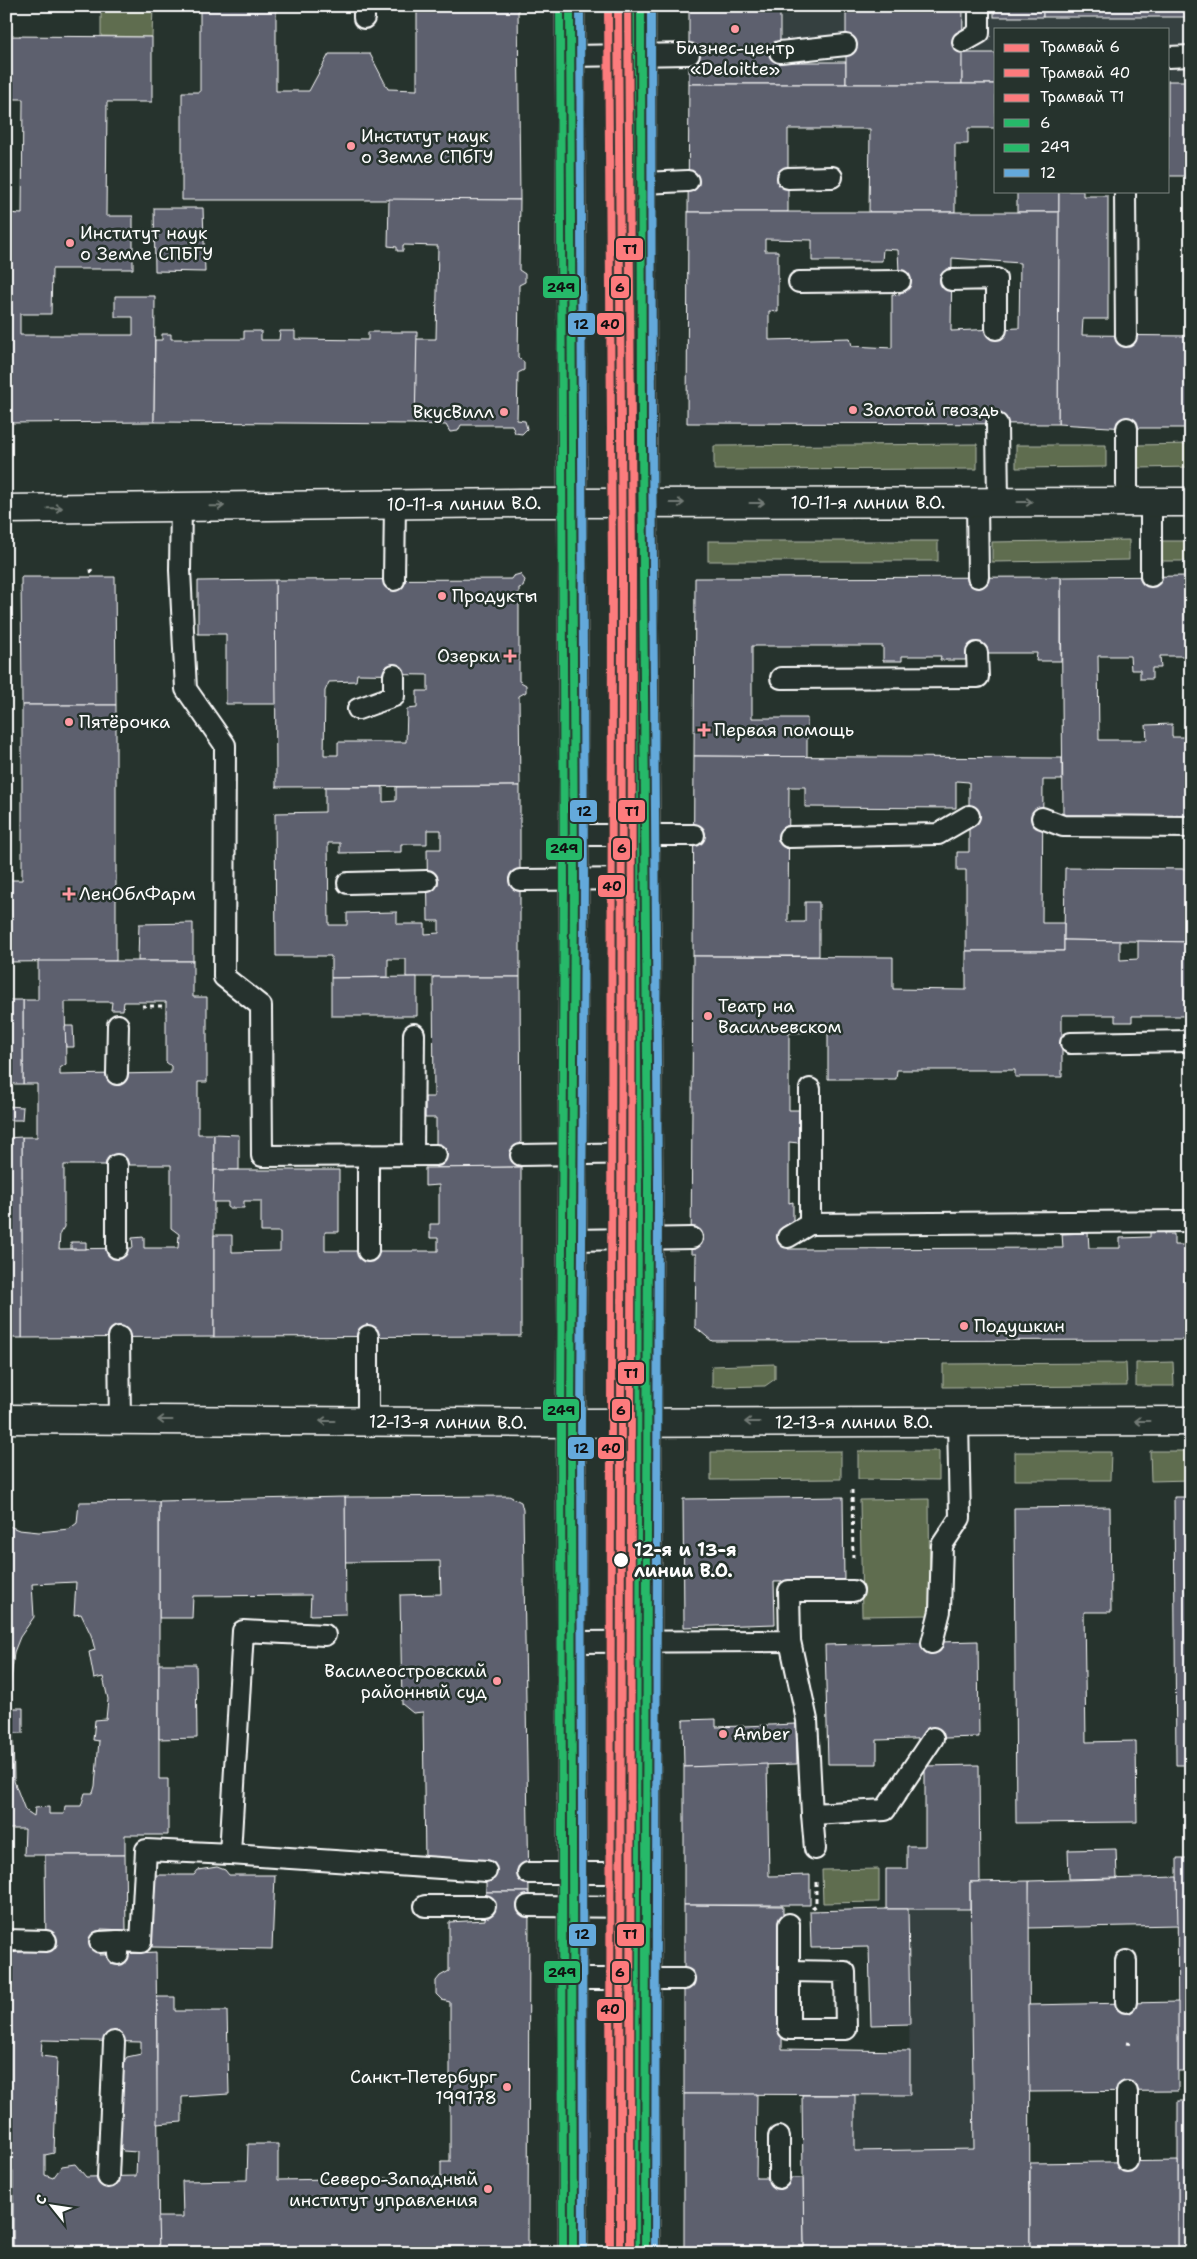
<svg xmlns="http://www.w3.org/2000/svg" width="1197" height="2259" font-family="'Shantell Sans',sans-serif">
	<rect width="100%" height="100%" fill="#26332d"/>
	<filter id="ink" filterUnits="userSpaceOnUse"><feTurbulence type="fractalNoise" baseFrequency=".02" numOctaves="2"/><feDisplacementMap in="SourceGraphic" scale="10" xChannelSelector="R" yChannelSelector="G"/><feConvolveMatrix kernelMatrix="1 2 1 2 8 2 1 2 1" color-interpolation-filters="sRGB"/></filter>
	<g filter="url(#ink)">
		<g fill="#364040">
			<path d="M689,6H1191V81H1168V29H996V84H689Z"/>
			<path d="M1029,1881L1030,2253H804L802,2095H910L908,1909H970V1882Z"/>
		</g>
		<g fill="#5f6d4f" stroke="#afb6a7">
			<path d="M101,6H153L152,37L101,36Z"/>
			<path d="M977,444V469L714,470V446Z"/>
			<path d="M1191,444V467L1138,468L1137,445Z"/>
			<path d="M1016,445H1106V467L1016,468Z"/>
			<path d="M1129,540V560L992,562V542Z"/>
			<rect x="708" y="541" width="230" height="20"/>
			<rect x="1160" y="541" width="31" height="20"/>
			<path d="M1173,1362L1174,1386H1136V1363Z"/>
			<path d="M1126,1363L1127,1386L943,1387V1364Z"/>
			<path d="M775,1364V1379L765,1386L712,1387V1366Z"/>
			<path d="M841,1451V1479L711,1480V1452Z"/>
			<path d="M858,1451H939V1480L858,1479Z"/>
			<path d="M1150,1451H1191V1480L1151,1481Z"/>
			<path d="M1015,1452H1111L1110,1480H1015Z"/>
			<path d="M929,1499L930,1615L862,1616L860,1500Z"/>
			<path d="M879,1869V1902L823,1903L822,1870Z"/>
		</g>
		<g fill="#5d606e" stroke="#fff" fill-rule="evenodd">
			<path d="M200,6H276V91H309L329,54H370L388,89L417,90V6H518L520,200H182V92H200Z"/>
			<path d="M689,6H780V62H846V84H689Z"/>
			<path d="M846,6H963L962,84H846Z"/>
			<rect x="994" y="6" width="49" height="11"/>
			<rect x="1043" y="6" width="148" height="11"/>
			<path d="M6,36L152,37V102H107L106,216H133V269H52L51,314H20V335H133V317H115V296H155L154,422L6,423V213L22,214L23,99H6Z"/>
			<rect x="962" y="53" width="34" height="31"/>
			<rect x="1168" y="81" width="23" height="95"/>
			<path d="M689,84H996V128H968V144H955V212H869L870,129H788V212H688Z"/>
			<rect x="1017" y="191" width="42" height="21"/>
			<path d="M1059,191H1083V196H1108V319H1083L1082,335L1191,336V428H1127L1058,424Z"/>
			<rect x="1189" y="195" width="2" height="123"/>
			<path d="M389,199L520,200L519,270L525,274V282L519,285L518,358L524,362V370L518,373L517,420L525,421L527,429L522,434L515,433L512,425H461L458,431L450,432L446,425L415,424L416,339H436L438,246L403,245V251H397V247L388,246Z"/>
			<path d="M154,208H203L205,272L155,271Z"/>
			<path d="M688,212H1059L1058,424L687,423ZM765,239L812,240V261H882L883,249L898,250L900,295L892,294V348L852,346L850,338L769,340V311L778,312V251H765ZM952,258L1020,263L1019,328L951,331Z"/>
			<path d="M244,331H261V340H279L280,331H295V339L368,340V332H417L415,424L154,422L155,340H162V334H171V339H244Z"/>
			<path d="M520,574L525,580L523,587L519,588V681L526,685V692L519,696L520,786L276,787L275,580L511,579L513,576ZM357,674L428,675V691H417V708L407,709L406,742H338V755H324L325,691L329,682L356,681Z"/>
			<path d="M1191,576V816L1063,815L1061,577ZM1098,656H1130L1131,670H1140V679H1152V668H1161L1160,656H1190L1191,737H1172V724L1146,725L1147,740H1099Z"/>
			<path d="M21,577H115L116,705H22Z"/>
			<path d="M1061,577V661H1036L1037,653H966V660H940L941,656H902V661H883V646H752V718H807V757L694,756L695,578Z"/>
			<path d="M275,580L276,704H226V634H198V581Z"/>
			<path d="M22,705H116V961L6,962V880H22Z"/>
			<path d="M694,756L1062,758V780H1043L1042,923H1064V951H966V870H957V852H969V782L956,781V808L805,807V787H789L788,922H805V902H819V956H693Z"/>
			<path d="M520,786V977H406V959H388V977L331,978V956H276L275,813L325,812V787H383V802L396,801V787ZM427,830H441V849H427L428,921H439V933L425,934V924H397V912L347,913V925H329L328,843H340V853L401,852V844H427Z"/>
			<path d="M1065,868L1191,869V942L1064,940Z"/>
			<path d="M193,923V961H138L139,924Z"/>
			<path d="M1064,940L1120,941V960L1138,959V941L1191,942V1016H1132V1022H1115V1015H1062V1077H1015V1070H897L896,1079H828V1032L789,1033V1110H799V1143L789,1142V1203L793,1202V1227H789L788,1249L1063,1248L1062,1234L1088,1233L1089,1248H1120V1238L1150,1237V1227H1164V1234H1174V1245H1191V1340L712,1341L695,1327L696,1254H691L693,956L893,957V989L966,990V951H1064Z"/>
			<path d="M38,961H193V997H207V1082H198V1134H214V1337L22,1338V1137H37V1084H23V1000H38ZM65,1002H112L111,1010H123L124,1002H166V1062L171,1066V1073L60,1075V1068L66,1064ZM64,1165H171V1228L179,1234L178,1248H144V1237L132,1238L133,1248L59,1249L60,1233L64,1227Z"/>
			<path d="M6,962L7,1000H23V1084H7V1106L23,1107L22,1120H6Z"/>
			<path d="M417,977V1016H331V978Z"/>
			<path d="M433,977H520L521,1167L436,1168V1118H425V1097H434Z"/>
			<path d="M65,1026H73L74,1047H66Z"/>
			<path d="M214,1134L239,1135V1170H214Z"/>
			<path d="M22,1137V1338H6V1138Z"/>
			<path d="M521,1167V1336L214,1337V1235H232V1252L280,1251V1232H261V1201H244V1208H228V1202H213L214,1170H339V1232H325V1251H438V1238H430V1224H439V1185L425,1186V1168Z"/>
			<rect x="71" y="1242" width="15" height="7"/>
			<path d="M509,1496L521,1502L523,1510L529,1892H486V1871L425,1862L423,1712L413,1713L402,1704L400,1595L441,1594L440,1561L345,1562V1497Z"/>
			<path d="M345,1497L346,1614L310,1615L311,1595L193,1596L192,1618H159V1501Z"/>
			<path d="M843,1497L844,1581L774,1582L775,1624L684,1627L683,1499Z"/>
			<path d="M1174,1497H1191V1765H1176Z"/>
			<path d="M159,1501V1779H168V1835H125V1855H24L25,1829H6V1521L9,1526L19,1530L39,1532L69,1529L77,1523L79,1502ZM76,1582L74,1615L81,1614L91,1635L95,1650L89,1652L94,1679L103,1677L108,1699L106,1719L95,1720L93,1740L99,1741L95,1786L93,1793H85L81,1806H65L64,1814H49V1807L35,1808L34,1816L25,1810L14,1781L13,1733H23V1708H8L14,1652L20,1637L34,1617L32,1584Z"/>
			<path d="M1110,1507L1111,1612H1084L1086,1742L1136,1741L1137,1822L1016,1823L1014,1508Z"/>
			<path d="M978,1641L979,1737L877,1740V1764H828L825,1645Z"/>
			<path d="M159,1664H196L197,1738L159,1739Z"/>
			<path d="M716,1719V1727L796,1724L797,1764L684,1767L683,1720Z"/>
			<path d="M767,1764L769,1876L810,1875V1905H684V1767Z"/>
			<path d="M979,1765L980,1882H970V1909H886V1869H907V1846H925V1766Z"/>
			<path d="M1116,1849L1117,1878L1069,1879L1068,1850Z"/>
			<path d="M45,1855H125L126,1930L101,1929L100,1955L156,1952L159,2253H13L8,1953L46,1950ZM42,2040L141,2042V2054L127,2057L117,2071V2146L123,2151L137,2152L136,2176L86,2177L75,2164L62,2166L53,2178L45,2175V2155L54,2153L57,2058L41,2056Z"/>
			<path d="M1177,1858H1191V2071H1178Z"/>
			<path d="M217,1867L225,1870L229,1875H275L272,1949L152,1947L151,1875H194L198,1870Z"/>
			<path d="M1177,1877L1178,1925L1028,1928L1029,1881Z"/>
			<path d="M1029,1881L1030,2253H804L802,2095H855V2151L974,2149L970,1882Z"/>
			<path d="M486,1892H529L528,2251L159,2253L158,2217H183L182,2181L247,2180L248,2144H278V2180L441,2177V2162H450V2002L442,2000L436,1994V1981L440,1976L449,1971V1922L485,1920Z"/>
			<path d="M684,1905L783,1906L782,2049L910,2051V2095L684,2094Z"/>
			<path d="M886,1909H908L910,2024L871,2025L869,1947L811,1948L810,1911Z"/>
			<path d="M157,1997H175V2011H227L229,2094L182,2097V2122L157,2124Z"/>
			<path d="M1178,2002V2091L1029,2092L1028,2005Z"/>
			<path d="M684,2094H757L756,2178H803L804,2253H684Z"/>
			<rect x="1178" y="2101" width="13" height="152"/>
			<path d="M1178,2161V2253H1030V2163Z"/>
			<rect x="6" y="2172" width="7" height="81"/>
		</g>
		<g fill="none" stroke-linecap="round" stroke-linejoin="round">
			<g stroke="#fff" stroke-width="24">
				<g id="lane">
					<path d="M364,6V18"/>
					<path d="M963,42L979,33V6"/>
					<path d="M780,52L846,45"/>
					<path d="M571,56L689,54"/>
					<path d="M1168,57L1191,56"/>
					<path d="M788,178L832,177"/>
					<path d="M642,183L688,181"/>
					<path d="M1125,191L1126,336"/>
					<path d="M951,280L996,279V329"/>
					<path d="M799,282L900,281"/>
					<path d="M997,424L998,502"/>
					<path d="M1127,428V502"/>
					<path d="M1151,502V576"/>
					<path d="M977,503L978,577"/>
					<path d="M181,506L180,570L186,689L225,745L224,977L261,1006L262,1156L436,1155"/>
					<path d="M394,580L395,504"/>
					<path d="M781,678L978,677L977,653"/>
					<path d="M358,709L394,696V675"/>
					<path d="M1042,818L1063,826L1191,827"/>
					<path d="M574,835H694"/>
					<path d="M789,837L938,834L969,816"/>
					<path d="M520,880L645,879"/>
					<path d="M348,883L427,881"/>
					<path d="M1071,1043L1191,1041"/>
					<path d="M117,1074L118,1025"/>
					<path d="M413,1155L414,1034"/>
					<path d="M521,1155L648,1153"/>
					<path d="M810,1224V1089"/>
					<path d="M788,1237L810,1224L1191,1221"/>
					<path d="M572,1240L692,1238"/>
					<path d="M117,1248V1165"/>
					<path d="M368,1251V1155"/>
					<path d="M119,1337L120,1420"/>
					<path d="M368,1422V1336"/>
					<path d="M325,1635L243,1631L230,1854L486,1871"/>
					<path d="M790,1641L807,1720L812,1814L885,1810L933,1738"/>
					<path d="M572,1642L790,1641L789,1591H853"/>
					<path d="M932,1643L940,1611L942,1545L960,1518L958,1421"/>
					<path d="M812,1814L815,1849"/>
					<path d="M528,1873H646"/>
					<path d="M425,1906H485"/>
					<path d="M528,1906L646,1907"/>
					<path d="M6,1940L46,1941"/>
					<path d="M100,1942L118,1941"/>
					<path d="M118,1954V1941L141,1942L146,1850L230,1854"/>
					<path d="M789,1971L845,1972L846,2029H789Z"/>
					<path d="M789,1971V1924"/>
					<path d="M573,1979H684"/>
					<path d="M1126,2002V1961"/>
					<path d="M1127,2092V2161"/>
					<path d="M779,2137V2178"/>
					<path d="M108,2177L114,2042"/>
				</g>
			</g>
			<g stroke="#fff" stroke-width="31">
				<g id="street">
					<path id="s1" d="M6,509L520,503L1191,502"/>
					<path id="s2" d="M6,1419L571,1423L1191,1421"/>
				</g>
			</g>
			<g stroke="#fff" stroke-width="31">
				<g id="secondary">
					<path d="M570,6L574,880L571,1423L573,2253"/>
					<path d="M641,6L642,441L648,1185L645,2253"/>
				</g>
			</g>
			<g stroke="#fff" stroke-width="3" stroke-dasharray="4 4" stroke-linecap="butt">
				<path d="M91,569L92,577"/>
				<path d="M142,1006H166"/>
				<path d="M852,1490L853,1561"/>
				<path d="M812,1908L816,1905V1879"/>
				<path d="M1126,2043L1133,2044"/>
			</g>
			<use href="#lane" stroke="#26332d" stroke-width="20"/>
			<use href="#street" stroke="#26332d" stroke-width="28"/>
			<use href="#secondary" stroke="#26332d" stroke-width="28"/>
			<g stroke="#26332d" stroke-width="11">
				<g id="bus-1">
					<path d="M570,6L574,880L571,1423L573,2253"/>
					<path d="M641,6L642,441L648,1185L645,2253"/>
				</g>
			</g>
			<g stroke="#26332d" stroke-width="11">
				<g id="bus-2">
					<path d="M560,6L564,880L561,1423L563,2253"/>
					<path d="M631,6L632,441L638,1185L635,2253"/>
				</g>
			</g>
			<g stroke="#26332d" stroke-width="11">
				<g id="bus-3">
					<path d="M580,6L584,880L581,1423L583,2253"/>
					<path d="M651,6L652,441L658,1185L655,2253"/>
				</g>
			</g>
			<use href="#bus-1" stroke="#26b969" stroke-width="8"/>
			<use href="#bus-2" stroke="#26b969" stroke-width="8"/>
			<use href="#bus-3" stroke="#64a9db" stroke-width="8"/>
			<g stroke="#26332d" stroke-width="11">
				<path id="tram-1" d="M618,6L622,570L620,2253"/>
			</g>
			<g stroke="#26332d" stroke-width="11">
				<path id="tram-2" d="M608,6L612,570L610,2253"/>
			</g>
			<g stroke="#26332d" stroke-width="11">
				<path id="tram-3" d="M628,6L632,570L630,2253"/>
			</g>
			<use href="#tram-1" stroke="#fd7b7d" stroke-width="8"/>
			<use href="#tram-2" stroke="#fd7b7d" stroke-width="8"/>
			<use href="#tram-3" stroke="#fd7b7d" stroke-width="8"/>
		</g>
		<defs><path id="oneway-shaft" d="M-6 0H5M1.5-3L5.5 0L1.5 3" fill="none" stroke-width="1.6" stroke-linecap="round" stroke-linejoin="round" transform="scale(1.25)"/></defs>
		<g stroke="#727a76">
			<use href="#oneway-shaft" transform="translate(1025 502)"/>
			<use href="#oneway-shaft" transform="translate(677 503)"/>
			<use href="#oneway-shaft" transform="translate(757 503)"/>
			<use href="#oneway-shaft" transform="translate(217 506) rotate(-1)"/>
			<use href="#oneway-shaft" transform="translate(55 508) rotate(-1)"/>
			<use href="#oneway-shaft" transform="translate(165 1420) rotate(-180)"/>
			<use href="#oneway-shaft" transform="translate(327 1421) rotate(-180)"/>
			<use href="#oneway-shaft" transform="translate(1142 1421) rotate(180)"/>
			<use href="#oneway-shaft" transform="translate(752 1422) rotate(180)"/>
		</g>
	</g>
	<g fill="#ff9aa2" stroke="#26332d" stroke-width="2">
		<circle cx="735" cy="29" r="5"/>
		<circle cx="351" cy="146" r="5"/>
		<circle cx="70" cy="243" r="5"/>
		<circle cx="853" cy="410" r="5"/>
		<circle cx="504" cy="412" r="5"/>
		<circle cx="442" cy="596" r="5"/>
		<path d="M507.5 648.5h5v5h5v5h-5v5h-5v-5h-5v-5h5z"/>
		<circle cx="69" cy="722" r="5"/>
		<path d="M701.5 722.5h5v5h5v5h-5v5h-5v-5h-5v-5h5z"/>
		<path d="M66.5 886.5h5v5h5v5h-5v5h-5v-5h-5v-5h5z"/>
		<circle cx="708" cy="1016" r="5"/>
		<circle cx="964" cy="1326" r="5"/>
		<circle cx="497" cy="1681" r="5"/>
		<circle cx="723" cy="1734" r="5"/>
		<circle cx="507" cy="2087" r="5"/>
		<circle cx="488" cy="2189" r="5"/>
	</g>
	<circle fill="#fff" stroke="#26332d" stroke-width="2" cx="621" cy="1560" r="8"/>
	<g text-anchor="middle" stroke-width="5" stroke-linejoin="round" paint-order="stroke">
		<g font-size="18" fill="#fff" stroke="#26332d" text-anchor="start">
			<text x="735" y="54" text-anchor="middle">Бизнес-центр<tspan x="735" dy="21">«Deloitte»</tspan></text>
			<text x="361" y="142">Институт наук<tspan x="361" dy="21">о Земле СПбГУ</tspan></text>
			<text x="80" y="239">Институт наук<tspan x="80" dy="21">о Земле СПБГУ</tspan></text>
			<text x="863" y="416">Золотой гвоздь</text>
			<text x="494" y="418" text-anchor="end">ВкусВилл</text>
			<text x="452" y="602">Продукты</text>
			<text x="500" y="662" text-anchor="end">Озерки</text>
			<text x="79" y="728">Пятёрочка</text>
			<text x="714" y="736">Первая помощь</text>
			<text x="79" y="900">ЛенОблФарм</text>
			<text x="718" y="1012">Театр на<tspan x="718" dy="21">Васильевском</tspan></text>
			<text x="974" y="1332">Подушкин</text>
			<text x="487" y="1677" text-anchor="end">Василеостровский<tspan x="487" dy="21">районный суд</tspan></text>
			<text x="733" y="1740">Amber</text>
			<text x="497" y="2083" text-anchor="end">Санкт-Петербург<tspan x="497" dy="21">199178</tspan></text>
			<text x="478" y="2185" text-anchor="end">Северо-Западный<tspan x="478" dy="21">институт управления</tspan></text>
		</g>
		<g font-size="18" fill="#fff" stroke="#26332d">
			<text dy="6" stroke="none"><textPath href="#s1" startOffset="862">10-11-я линии В.О.</textPath></text>
			<text dy="6" stroke="none"><textPath href="#s1" startOffset="458">10-11-я линии В.О.</textPath></text>
			<text dy="6" stroke="none"><textPath href="#s2" startOffset="442">12-13-я линии В.О.</textPath></text>
			<text dy="6" stroke="none"><textPath href="#s2" startOffset="848">12-13-я линии В.О.</textPath></text>
		</g>
		<g font-size="18" font-weight="bold" fill="#fff" stroke="#26332d" text-anchor="start">
			<text x="634" y="1556">12-я и 13-я<tspan x="634" dy="21">линии В.О.</tspan></text>
		</g>
	</g>
	<g stroke="#26332d" stroke-width="2">
		<rect x="615" y="237" width="29" height="24" rx="5" fill="#fd7b7d"/>
		<rect x="610" y="275" width="20" height="24" rx="5" fill="#fd7b7d"/>
		<rect x="542" y="275" width="38" height="24" rx="5" fill="#26b969"/>
		<rect x="596" y="312" width="29" height="24" rx="5" fill="#fd7b7d"/>
		<rect x="567" y="312" width="29" height="24" rx="5" fill="#64a9db"/>
		<rect x="617" y="799" width="29" height="24" rx="5" fill="#fd7b7d"/>
		<rect x="569" y="799" width="29" height="24" rx="5" fill="#64a9db"/>
		<rect x="612" y="837" width="19" height="24" rx="5" fill="#fd7b7d"/>
		<rect x="545" y="837" width="38" height="24" rx="5" fill="#26b969"/>
		<rect x="597" y="874" width="29" height="24" rx="5" fill="#fd7b7d"/>
		<rect x="617" y="1361" width="28" height="24" rx="5" fill="#fd7b7d"/>
		<rect x="611" y="1398" width="20" height="24" rx="5" fill="#fd7b7d"/>
		<rect x="542" y="1398" width="38" height="24" rx="5" fill="#26b969"/>
		<rect x="597" y="1436" width="28" height="24" rx="5" fill="#fd7b7d"/>
		<rect x="567" y="1436" width="28" height="24" rx="5" fill="#64a9db"/>
		<rect x="616" y="1923" width="29" height="24" rx="5" fill="#fd7b7d"/>
		<rect x="568" y="1923" width="29" height="24" rx="5" fill="#64a9db"/>
		<rect x="611" y="1960" width="19" height="24" rx="5" fill="#fd7b7d"/>
		<rect x="543" y="1960" width="38" height="24" rx="5" fill="#26b969"/>
		<rect x="596" y="1998" width="29" height="24" rx="5" fill="#fd7b7d"/>
	</g>
	<g font-size="14" text-anchor="middle" font-weight="bold" fill="#111">
		<text x="630" y="254">Т1</text>
		<text x="620" y="292">6</text>
		<text x="561" y="292">249</text>
		<text x="610" y="329">40</text>
		<text x="581" y="329">12</text>
		<text x="632" y="816">Т1</text>
		<text x="584" y="816">12</text>
		<text x="622" y="853">6</text>
		<text x="564" y="853">249</text>
		<text x="612" y="891">40</text>
		<text x="631" y="1378">Т1</text>
		<text x="621" y="1415">6</text>
		<text x="561" y="1415">249</text>
		<text x="611" y="1453">40</text>
		<text x="581" y="1453">12</text>
		<text x="630" y="1939">Т1</text>
		<text x="582" y="1939">12</text>
		<text x="620" y="1977">6</text>
		<text x="562" y="1977">249</text>
		<text x="610" y="2014">40</text>
	</g>
	<rect width="1197" height="2259" fill="none" stroke="#26332d" stroke-width="25"/>
	<rect x="12" y="12" width="1172" height="2234" fill="none" stroke="#fff" stroke-width="2" filter="url(#ink)"/>
	<rect x="994" y="28" width="175" height="165" fill="#26332d" stroke="#7d8581"/>
	<rect x="1004" y="44" width="25" height="8" fill="#fd7b7d" stroke="#7d8581"/>
	<text x="1040" y="52" font-size="15" fill="#ffffff">Трамвай 6</text>
	<rect x="1004" y="69" width="25" height="8" fill="#fd7b7d" stroke="#7d8581"/>
	<text x="1040" y="78" font-size="15" fill="#ffffff">Трамвай 40</text>
	<rect x="1004" y="94" width="25" height="8" fill="#fd7b7d" stroke="#7d8581"/>
	<text x="1040" y="102" font-size="15" fill="#ffffff">Трамвай Т1</text>
	<rect x="1004" y="119" width="25" height="8" fill="#26b969" stroke="#7d8581"/>
	<text x="1040" y="128" font-size="15" fill="#ffffff">6</text>
	<rect x="1004" y="144" width="25" height="8" fill="#26b969" stroke="#7d8581"/>
	<text x="1040" y="152" font-size="15" fill="#ffffff">249</text>
	<rect x="1004" y="169" width="25" height="8" fill="#64a9db" stroke="#7d8581"/>
	<text x="1040" y="178" font-size="15" fill="#ffffff">12</text>
	<g transform="translate(52 2206) rotate(300)" stroke="#26332d" stroke-width="4" paint-order="stroke">
	<path d="M0-4L9 19L0 12L-9 19Z" fill="#ffffff"/>
	<text y="-8" font-size="14" font-weight="bold" text-anchor="middle" fill="#ffffff">С</text>
	</g>
</svg>
